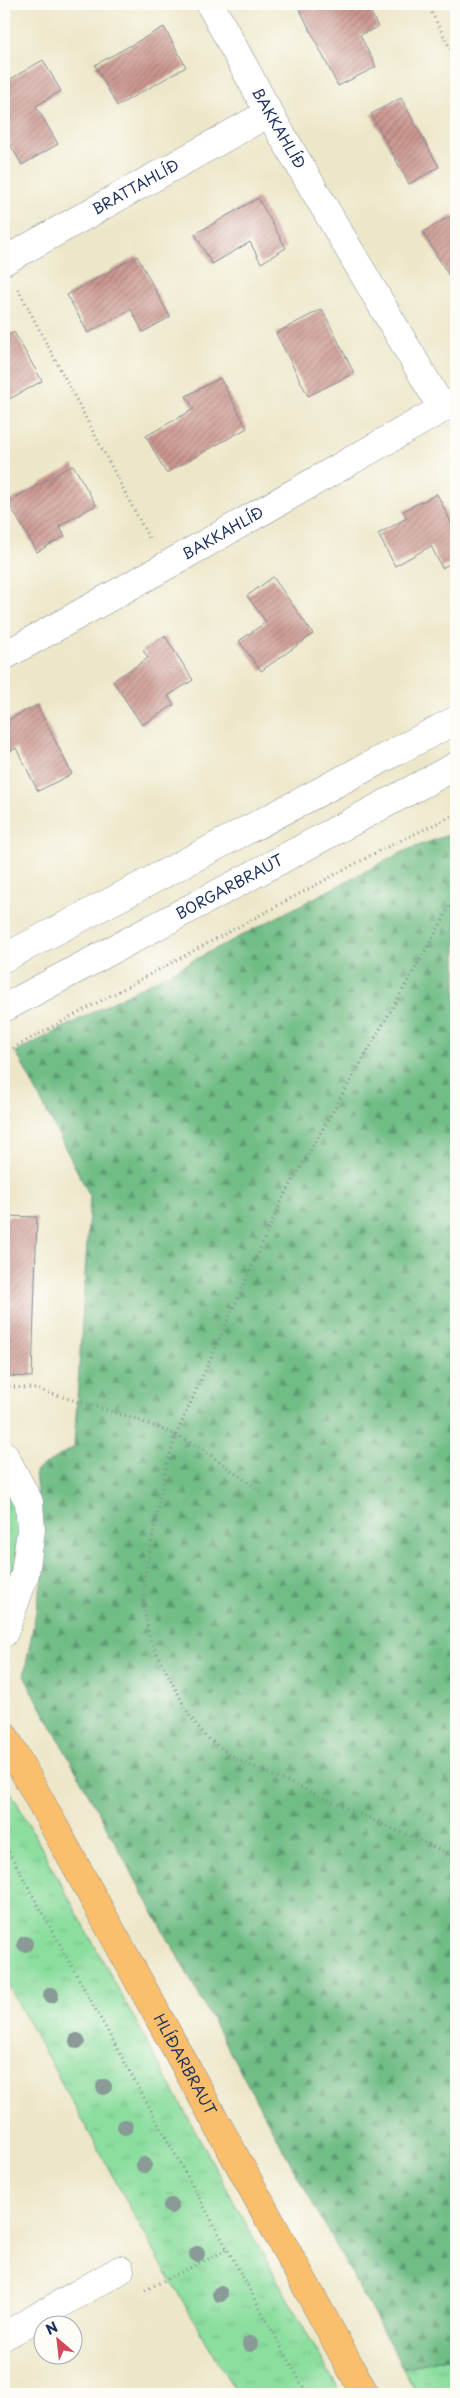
<svg xmlns="http://www.w3.org/2000/svg" width="460" height="2398" font-family="'Playpen Sans',sans-serif">
	<defs>
		<pattern id="grass-tufts" width="24" height="20" patternUnits="userSpaceOnUse" patternTransform="scale(1.25)"><rect width="24" height="20" fill="#8cde9f"/><path d="M3 7l-1-3M5 7V3M7 7l1-3M15 17l-1-3M17 17v-4M19 17l1-3" fill="none" stroke="#78bf8b"/></pattern>
		<pattern id="forest-firs" width="22" height="20" patternUnits="userSpaceOnUse" patternTransform="scale(1.25)"><rect width="22" height="20" fill="#71bd86"/><path d="M5 1l3.5 6h-7zM16 11l3.5 6h-7z" fill="#5c9a71"/></pattern>
		<pattern id="building-hatch" width="6" height="6" patternUnits="userSpaceOnUse" patternTransform="scale(1.25)"><rect width="6" height="6" fill="#cb968e"/><path d="M-1 1l2-2M0 6l6-6M5 7l2-2" fill="none" stroke="#a47b77"/></pattern>
	</defs>
	<rect width="100%" height="100%" fill="#fdfcf7"/>
	<filter id="ink" filterUnits="userSpaceOnUse"><feTurbulence type="fractalNoise" baseFrequency=".02" numOctaves="2"/><feDisplacementMap in="SourceGraphic" scale="10" xChannelSelector="R" yChannelSelector="G"/><feConvolveMatrix kernelMatrix="1 2 1 2 8 2 1 2 1" color-interpolation-filters="sRGB"/></filter>
	<filter id="wash" filterUnits="userSpaceOnUse"><feTurbulence type="fractalNoise" baseFrequency=".0096" numOctaves="4" result="noise"/><feDisplacementMap in="SourceGraphic" scale="20" xChannelSelector="R" yChannelSelector="G"/><feGaussianBlur stdDeviation="1.12" result="paint"/><feColorMatrix in="noise" values="0 0 0 0 0 0 0 0 0 0 0 0 0 0 0 0 0 1.4 0 .05"/><feComposite in="paint" operator="in"/></filter>
	<g filter="url(#wash)">
		<rect width="100%" height="100%" fill="#ede7c9"/>
		<g fill="url(#grass-tufts)" stroke="#54867e">
			<path d="M8,1480L21,1519L13,1576L4,1598V1482Z"/>
			<path d="M4,1779L246,2224L341,2394H237L165,2271L8,1985L4,1987Z"/>
			<path d="M456,2356V2394H417L403,2368Z"/>
		</g>
		<path fill="url(#forest-firs)" stroke="#467672" d="M456,832V2356L403,2368L24,1676L44,1568L35,1471L74,1447L90,1196L16,1052L407,850Z"/>
		<g id="blocks">
			<g fill="url(#building-hatch)">
				<path d="M297,4H367L378,27L360,35L376,67L338,86Z"/>
				<path d="M164,27L186,67L117,106L95,65Z"/>
				<path d="M43,60L61,91L36,106L58,144L22,165L4,134V83Z"/>
				<path d="M401,98L439,167L409,184L371,114Z"/>
				<path d="M258,198L286,248L261,263L250,242L212,264L195,234Z"/>
				<path d="M453,215L456,221V288L423,232Z"/>
				<path d="M137,256L170,317L143,332L131,309L88,333L67,295Z"/>
				<path d="M322,309L354,373L308,396L276,333Z"/>
				<path d="M14,332L42,381L6,401L4,396V338Z"/>
				<path d="M220,378L247,428L166,473L146,436L194,409L186,396Z"/>
				<path d="M73,465L96,505L59,526L65,536L37,552L8,502Z"/>
				<path d="M437,494L456,532V560L442,568L431,546L395,566L378,534L407,518L403,511Z"/>
				<path d="M273,577L313,634L261,671L239,641L266,622L247,596Z"/>
				<path d="M165,636L193,680L168,696L174,705L142,725L113,681L148,658L143,650Z"/>
				<path d="M37,705L72,774L38,791L16,748L4,755V722Z"/>
				<path d="M4,1216L37,1217L32,1377L4,1376Z"/>
			</g>
		</g>
	</g>
	<g filter="url(#ink)">
		<use href="#blocks" fill-opacity="0" stroke="#848b94" stroke-width="1"/>
		<g fill="none" stroke-linecap="round" stroke-linejoin="round">
			<g stroke="#848b94" stroke-width="29">
				<g id="minor">
					<path id="s1" d="M210,4L269,113L442,408"/>
					<path id="s2" d="M4,261L269,113"/>
					<path id="s3" d="M4,656L164,567L456,401"/>
					<path d="M4,958L456,720"/>
					<path id="s4" d="M4,1008L456,766"/>
					<path d="M4,1455L29,1502L31,1530L25,1574L4,1633"/>
					<path d="M4,2336L120,2270"/>
				</g>
			</g>
			<g stroke="#848b94" stroke-width="29">
				<g id="major">
					<path id="s5" d="M4,1735L365,2394"/>
				</g>
			</g>
			<g stroke="#848b94" stroke-width="3" stroke-dasharray="1 4" stroke-linecap="butt">
				<path d="M427,4L456,59"/>
				<path d="M18,289L150,540"/>
				<path d="M456,893L443,920L283,1198L176,1435L166,1467L144,1579V1608L150,1640L189,1715L206,1737L236,1759L456,1857"/>
				<path d="M4,1053L379,851L456,814"/>
				<path d="M4,1386L36,1389L133,1418L176,1435L202,1449L263,1493"/>
				<path d="M4,1843L307,2394"/>
				<path d="M145,2290L228,2249"/>
			</g>
			<use href="#minor" stroke="#fff" stroke-width="28"/>
			<use href="#major" stroke="#f9bf6d" stroke-width="28"/>
		</g>
		<g fill="#899a97">
			<circle cx="25" cy="1944" r="8"/>
			<circle cx="51" cy="1995" r="8"/>
			<circle cx="77" cy="2041" r="8"/>
			<circle cx="104" cy="2087" r="8"/>
			<circle cx="125" cy="2127" r="8"/>
			<circle cx="144" cy="2165" r="8"/>
			<circle cx="171" cy="2206" r="8"/>
			<circle cx="197" cy="2254" r="8"/>
			<circle cx="220" cy="2294" r="8"/>
			<circle cx="250" cy="2344" r="8"/>
		</g>
	</g>
	<g text-anchor="middle" stroke-width="4" stroke-linejoin="round" paint-order="stroke">
		<g font-size="15" fill="#1b2f5e" stroke="#fdfcf7">
			<text dy="5" stroke="none"><textPath href="#s1" startOffset="142">BAKKAHLÍÐ</textPath></text>
			<text dy="5" stroke="none"><textPath href="#s2" startOffset="151">BRATTAHLÍÐ</textPath></text>
			<text dy="5" stroke="none"><textPath href="#s3" startOffset="251">BAKKAHLÍÐ</textPath></text>
			<text dy="5" stroke="none"><textPath href="#s4" startOffset="256">BORGARBRAUT</textPath></text>
			<text dy="5" stroke="none"><textPath href="#s5" startOffset="376">HLÍÐARBRAUT</textPath></text>
		</g>
	</g>
	<rect width="460" height="2398" fill="none" stroke="#fdfcf7" stroke-width="20"/>
	<g transform="translate(58 2340) rotate(332)"><circle r="24" fill="#fdfcf7" stroke="#a3aaba"/>
	<path d="M0-4L9 19L0 12L-9 19Z" fill="#d1495b"/>
	<text y="-8" font-size="14" font-weight="bold" text-anchor="middle" fill="#1b2f5e">N</text>
	</g>
</svg>
